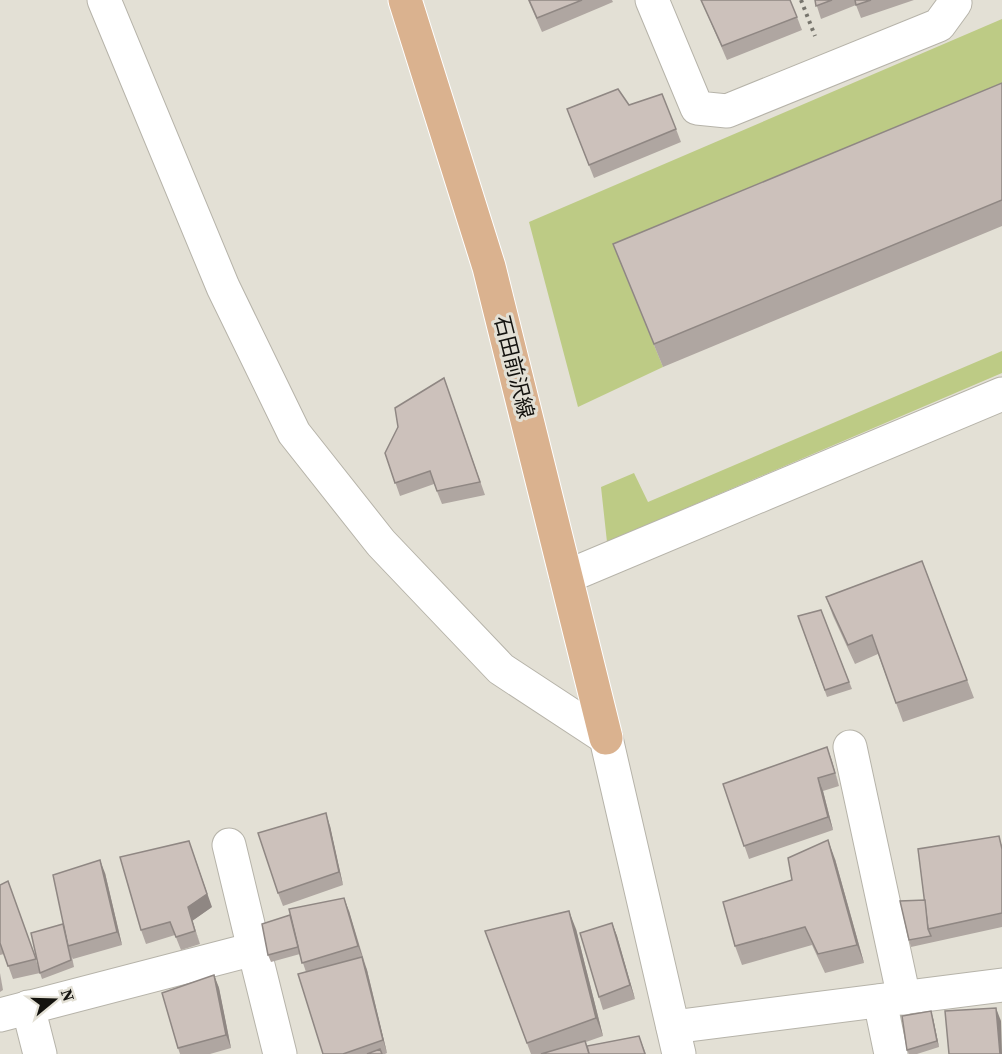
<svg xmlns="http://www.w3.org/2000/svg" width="1002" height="1054" font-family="'Source Serif 4','Noto Sans JP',serif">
	<rect width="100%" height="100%" fill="#e3e0d5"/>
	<g fill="#bdcb85">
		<path d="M1002,19V109L622,267L663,367L578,407L529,222Z"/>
		<path d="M1002,351V373L607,542L601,487L634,473L648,502Z"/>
	</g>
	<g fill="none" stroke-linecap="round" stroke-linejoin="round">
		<g stroke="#b6b3a9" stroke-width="35">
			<g id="minor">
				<path d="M104,0L223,287L294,433L381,543L501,669L606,738L679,1054"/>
				<path d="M652,0L697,108L727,111L939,25L955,3L954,0"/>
				<path d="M566,577L1002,394"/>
				<path d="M850,747L904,998"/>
				<path d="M229,845L254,949"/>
				<path d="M880,1001L891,1054"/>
				<path d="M28,1007L40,1054"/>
				<path d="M0,1015L254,949L280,1054"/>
				<path d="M673,1027L1002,985"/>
			</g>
		</g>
		<g stroke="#fff" stroke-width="35">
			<path id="major" d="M405,0L489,267L606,738"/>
		</g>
		<path stroke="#76746c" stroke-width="4" stroke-dasharray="3 4.5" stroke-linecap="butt" d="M801,0L815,36"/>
		<use href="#minor" stroke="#fff" stroke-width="33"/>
		<use href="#major" stroke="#dab28f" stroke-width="33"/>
	</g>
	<g fill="#afa6a1">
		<path d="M528,0H612L613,2L542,32Z"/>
		<path d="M701,0L797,17L802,30L727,60Z"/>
		<path d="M815,0H914L861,18L856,5L821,19Z"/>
		<path d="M1002,83V226L663,367L622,267L613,244Z"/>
		<path d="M629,105L676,129L681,142L594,178L572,122Z"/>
		<path d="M444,378L485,495L442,504L434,484L400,496L385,453Z"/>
		<path d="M922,561L974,698L903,722L878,654L855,664L833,616L826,597Z"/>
		<path d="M821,610L852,689L827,697L798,616Z"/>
		<path d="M827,747L839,786L823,791L833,830L749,859L723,784Z"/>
		<path d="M330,826L343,885L283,906L278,893Z"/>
		<path d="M1002,844V927L911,947L909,940L925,900Z"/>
		<path d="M835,859L864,963L825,973L812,945L742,965L735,946L792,880Z"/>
		<path d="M105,873L122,945L73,959L72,957L74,967L42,979L40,973L13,979L4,954L0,955V885L8,881L38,966L63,924Z"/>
		<path d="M212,907L192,921L200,944L181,950L175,935L146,944L141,930Z"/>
		<path d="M349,911L367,970L387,1053L385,1054H323L306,972L300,954L271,962L268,955Z"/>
		<path d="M612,923L617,936L635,999L603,1010L599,997Z"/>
		<path d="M576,929L603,1036L586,1042L587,1046L639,1036L646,1054H531L485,931Z"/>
		<path d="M0,973L3,990L0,992Z"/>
		<path d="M214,975L219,988L231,1048L210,1054H180L178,1048Z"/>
		<path d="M933,1018L939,1047L917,1054H909L907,1050Z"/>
	</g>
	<g fill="#8f8783">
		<path d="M827,747L832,761L839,786Z"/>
		<path d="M818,778L823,791L833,830L828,817Z"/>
		<path d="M326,813L330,826L343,885L339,872Z"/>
		<path d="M828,840L835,859L864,963L857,945Z"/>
		<path d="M189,841L212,907L192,921L200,944L188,907Z"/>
		<path d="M100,860L105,873L122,945L117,932Z"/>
		<path d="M344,898L349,911L363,959L358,946Z"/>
		<path d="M569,911L576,929L603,1036L596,1018Z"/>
		<path d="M612,923L617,936L635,999L630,985Z"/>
		<path d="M362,957L367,970L387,1053L383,1040Z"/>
		<path d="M214,975L219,988L231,1048L226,1035Z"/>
		<path d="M996,1008L1001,1021L1002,1054H1000Z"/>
		<path d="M931,1011L933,1018L939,1047L937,1041Z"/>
	</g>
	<g fill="#ccc1bb" stroke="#8f8783" stroke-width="1.5">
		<path d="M529,0H582L537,18Z"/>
		<path d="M701,0H790L797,17L722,46Z"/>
		<path d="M815,0H832L816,6Z"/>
		<path d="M855,0H871L856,5Z"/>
		<path d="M1002,83V200L654,344L613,244Z"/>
		<path d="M618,89L629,105L662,94L676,129L589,165L567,109Z"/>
		<path d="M444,378L480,482L437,491L430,471L395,483L385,453L398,427L395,408Z"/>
		<path d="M922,561L967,680L896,703L872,635L848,645L826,597Z"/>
		<path d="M821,610L849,682L825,690L798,616Z"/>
		<path d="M827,747L835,773L818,778L828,817L744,846L723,784Z"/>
		<path d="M326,813L339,872L278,893L258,833Z"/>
		<path d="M999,836L1002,849V913L928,929L918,849Z"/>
		<path d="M828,840L857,945L818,954L805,927L735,946L723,902L792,880L788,858Z"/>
		<path d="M189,841L207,894L188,907L195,931L176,937L170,922L141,930L120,857Z"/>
		<path d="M100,860L117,932L68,946L53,875Z"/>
		<path d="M8,881L36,959L8,966L0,943V885Z"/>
		<path d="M344,898L358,946L302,963L289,909Z"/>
		<path d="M925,900L928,929L931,936L909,940L900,901Z"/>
		<path d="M569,911L596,1018L527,1043L485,931Z"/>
		<path d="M290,915L298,947L268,955L262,924Z"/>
		<path d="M612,923L630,985L599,997L580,933Z"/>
		<path d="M63,924L71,960L40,973L31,933Z"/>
		<path d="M362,957L383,1040L343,1054H323L298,974Z"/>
		<path d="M214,975L226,1035L178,1048L162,993Z"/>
		<path d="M996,1008L1000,1054H949L945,1011Z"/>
		<path d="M931,1011L937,1041L907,1050L902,1016Z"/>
		<path d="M639,1036L645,1054H589L587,1046Z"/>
		<path d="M585,1041L589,1054H541Z"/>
		<path d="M380,1049L382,1054H367Z"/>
	</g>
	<g text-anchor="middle" stroke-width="6" stroke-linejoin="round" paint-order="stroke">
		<g font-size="21" fill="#14130f" stroke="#e3e0d5">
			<text transform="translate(514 367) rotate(76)" y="7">石田前沢線</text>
		</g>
	</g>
	<g transform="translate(54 1000) rotate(71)" stroke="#e3e0d5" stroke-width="4.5" paint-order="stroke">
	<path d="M0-4.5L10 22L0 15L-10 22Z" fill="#14130f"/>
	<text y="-9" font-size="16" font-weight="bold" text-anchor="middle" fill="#14130f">N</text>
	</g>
</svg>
